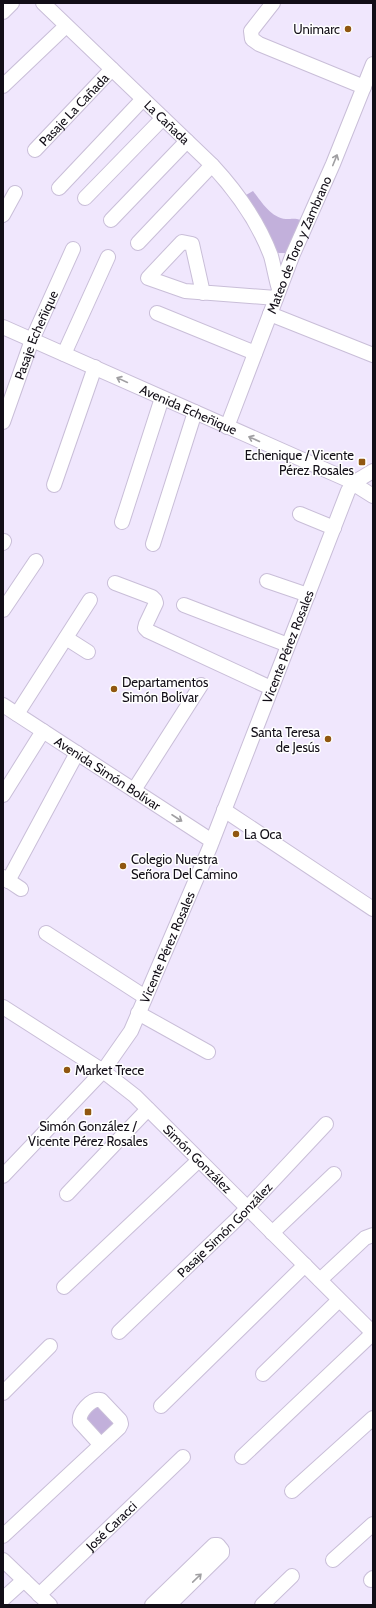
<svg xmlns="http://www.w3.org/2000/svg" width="376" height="1608" font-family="Cabin,sans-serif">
	<rect width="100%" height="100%" fill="#f0e7fd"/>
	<g fill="#c2b0db">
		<path d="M253,191C261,201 271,218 286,219C292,219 295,218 301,220L286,253H279L271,251L246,195Z"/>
		<path d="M97,1406L116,1424L101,1439L83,1420Z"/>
	</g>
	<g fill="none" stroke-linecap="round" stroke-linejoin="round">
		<g stroke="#c9bed8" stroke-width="16">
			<g id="minor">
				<path id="s1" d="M43,3L212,165C237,192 258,221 271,256C274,267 276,279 279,289"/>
				<path d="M273,3L251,31L252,39L259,44L364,87"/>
				<path d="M3,12L12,3"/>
				<path d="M3,86L66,26"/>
				<path id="s2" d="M35,150L112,69"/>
				<path d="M59,188L143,99"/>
				<path d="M85,198L163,118"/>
				<path d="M3,215L15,193"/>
				<path d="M111,220L187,141"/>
				<path d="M138,243L212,165"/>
				<path d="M203,293L192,244L182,242L148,278L185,291L276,298"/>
				<path d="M157,313L255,353"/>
				<path d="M270,314L373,355"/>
				<path id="s3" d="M3,327L346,479L373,496"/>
				<path d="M64,354L108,257"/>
				<path id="s4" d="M3,422L32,340L73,249"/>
				<path id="s5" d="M227,427L293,254L333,164L373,64"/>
				<path d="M54,485L95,367"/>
				<path d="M300,514L334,528"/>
				<path d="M122,522L162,398"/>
				<path d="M3,543L4,541"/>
				<path d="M153,544L195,412"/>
				<path d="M267,581L308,595"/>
				<path d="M115,583L152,597L155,600L156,603L146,624L145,628L148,631L271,688"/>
				<path d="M184,605L288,645"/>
				<path d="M3,610L36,561"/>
				<path d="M66,638L88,652"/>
				<path id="s6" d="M3,705L212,841"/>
				<path d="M17,714L90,600"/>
				<path d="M134,790L201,685"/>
				<path d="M3,795L43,731"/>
				<path d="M224,810L373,909"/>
				<path d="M3,877L21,889"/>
				<path d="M8,881L77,753"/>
				<path d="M46,933L145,997"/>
				<path id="s7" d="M3,1007L103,1071L135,1096L373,1333"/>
				<path d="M138,1013L208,1052"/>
				<path id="s8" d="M3,1176L103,1071L131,1031L210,847L348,491L353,483L373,471"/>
				<path d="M67,1194L148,1109"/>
				<path d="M272,1233L334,1174"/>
				<path d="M320,1280L365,1238L373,1235"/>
				<path d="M64,1287L199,1160"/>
				<path id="s9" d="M119,1332L237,1219L326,1124"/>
				<path d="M263,1374L339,1300"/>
				<path d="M3,1393L50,1346"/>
				<path d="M161,1406L305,1265"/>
				<path d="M242,1457L373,1333"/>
				<path d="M292,1491L373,1418"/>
				<path d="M3,1536L119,1428L121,1424L120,1420L101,1400C91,1398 78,1413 80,1422L100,1444"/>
				<path d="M3,1560L50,1605"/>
				<path d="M333,1560L373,1524"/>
				<path d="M371,1580L373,1578"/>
				<path id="s10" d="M39,1595L183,1457"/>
				<path d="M3,1599L24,1580"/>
				<path d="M152,1605L214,1545H218L222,1550V1553L169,1605"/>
				<path d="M262,1605L292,1576"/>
			</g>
		</g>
		<use href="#minor" stroke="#fff" stroke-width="14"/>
	</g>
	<defs><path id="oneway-shaft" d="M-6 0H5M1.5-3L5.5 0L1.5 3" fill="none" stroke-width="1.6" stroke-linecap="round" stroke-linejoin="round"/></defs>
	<g stroke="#a09fa2">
		<use href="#oneway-shaft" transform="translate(335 160) rotate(-68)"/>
		<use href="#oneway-shaft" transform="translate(122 380) rotate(-155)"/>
		<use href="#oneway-shaft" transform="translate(254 439) rotate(-156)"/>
		<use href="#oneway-shaft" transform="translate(177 818) rotate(33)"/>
		<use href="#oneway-shaft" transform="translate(197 1578) rotate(-44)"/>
	</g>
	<g fill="#905710" stroke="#fff" stroke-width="1.5">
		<circle cx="348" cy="29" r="4"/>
		<rect x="358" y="458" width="8" height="8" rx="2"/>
		<circle cx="114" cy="689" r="4"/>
		<circle cx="328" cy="739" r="4"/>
		<circle cx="236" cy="834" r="4"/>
		<circle cx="123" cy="866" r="4"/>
		<circle cx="67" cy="1070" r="4"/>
		<rect x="84" y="1108" width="8" height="8" rx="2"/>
	</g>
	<g text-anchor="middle" stroke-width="3" stroke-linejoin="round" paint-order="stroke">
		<g font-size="13" fill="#120e17" stroke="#fff" text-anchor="start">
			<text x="340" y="34" text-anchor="end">Unimarc</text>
			<text x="354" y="460" text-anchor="end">Echenique / Vicente<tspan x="354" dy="15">Pérez Rosales</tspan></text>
			<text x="122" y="687">Departamentos<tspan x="122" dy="15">Simón Bolívar</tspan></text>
			<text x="320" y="737" text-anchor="end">Santa Teresa<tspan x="320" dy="15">de Jesús</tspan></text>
			<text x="244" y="839">La Oca</text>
			<text x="131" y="864">Colegio Nuestra<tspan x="131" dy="15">Señora Del Camino</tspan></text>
			<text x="75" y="1075">Market Trece</text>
			<text x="88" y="1131" text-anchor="middle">Simón González /<tspan x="88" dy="15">Vicente Pérez Rosales</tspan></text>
		</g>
		<g font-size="13" fill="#120e17" stroke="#fff">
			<text dy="5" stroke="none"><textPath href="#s2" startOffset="56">Pasaje La Cañada</textPath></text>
			<text dy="5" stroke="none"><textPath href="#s1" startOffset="172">La Cañada</textPath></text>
			<text dy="5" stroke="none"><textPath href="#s5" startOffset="196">Mateo de Toro y Zambrano</textPath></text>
			<text dy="5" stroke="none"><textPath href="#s4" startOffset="93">Pasaje Echeñique</textPath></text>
			<text dy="5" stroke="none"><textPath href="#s3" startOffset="203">Avenida Echeñique</textPath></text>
			<text dy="5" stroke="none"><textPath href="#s8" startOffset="609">Vicente Pérez Rosales</textPath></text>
			<text dy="5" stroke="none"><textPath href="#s6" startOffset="125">Avenida Simón Bolívar</textPath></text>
			<text dy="5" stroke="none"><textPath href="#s8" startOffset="285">Vicente Pérez Rosales</textPath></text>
			<text dy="5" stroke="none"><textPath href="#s7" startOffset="248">Simón González</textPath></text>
			<text dy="5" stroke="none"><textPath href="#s9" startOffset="147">Pasaje Simón González</textPath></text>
			<text dy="5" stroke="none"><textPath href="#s10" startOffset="100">José Caracci</textPath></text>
		</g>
	</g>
	<rect width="376" height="1608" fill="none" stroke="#120e17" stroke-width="8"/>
</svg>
